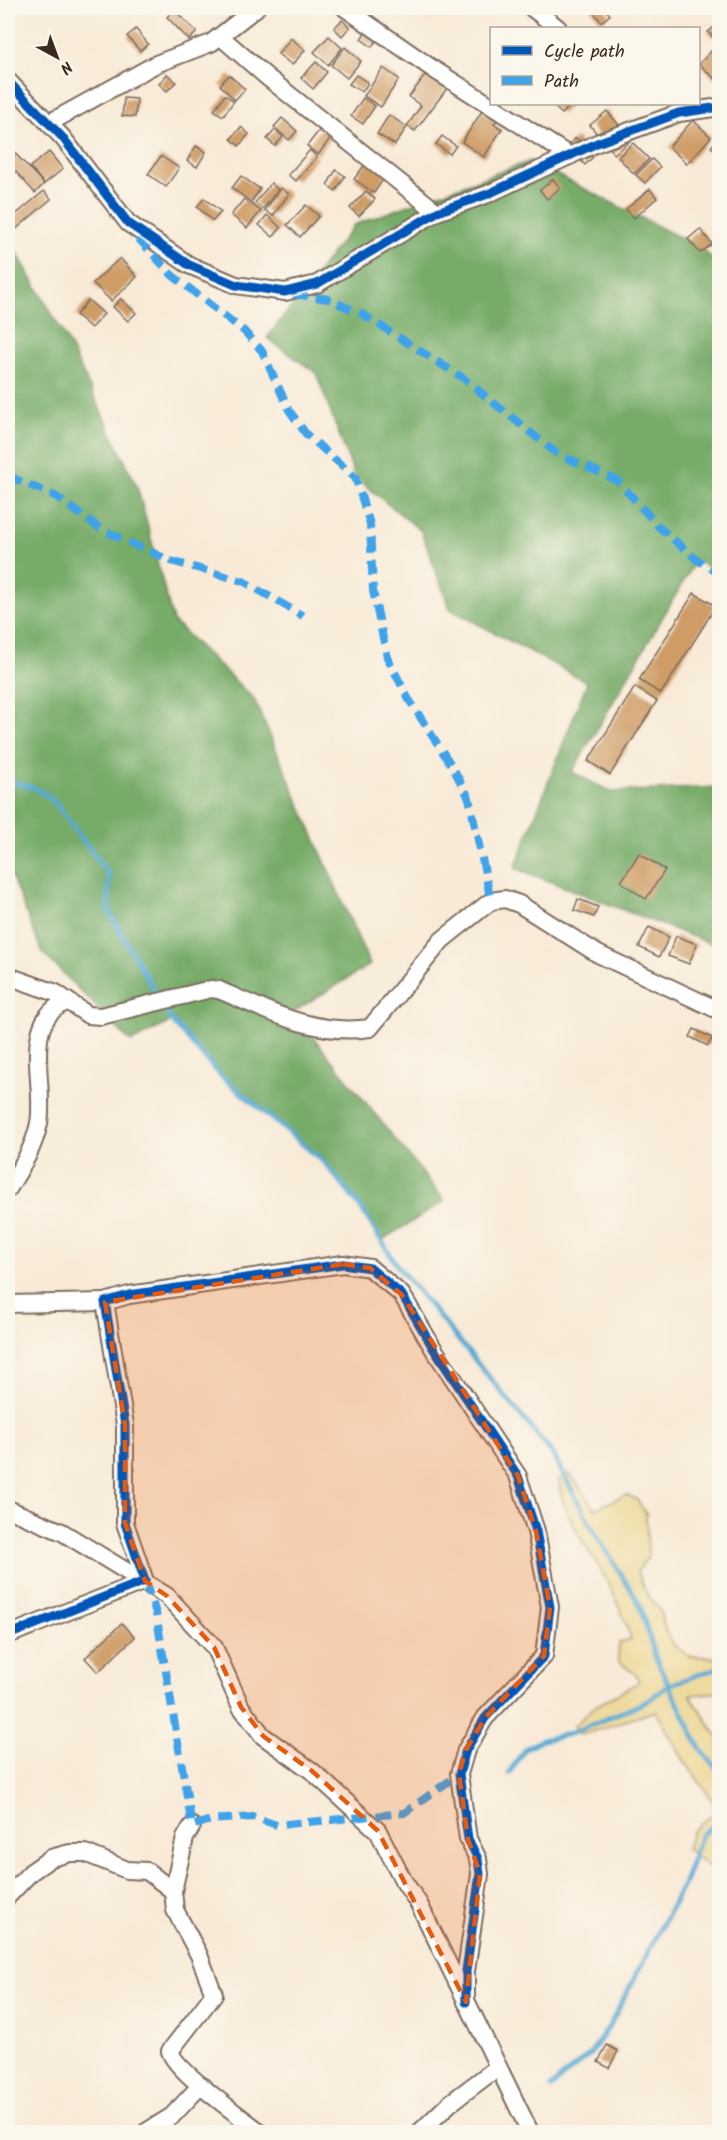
<svg xmlns="http://www.w3.org/2000/svg" width="727" height="2140" font-family="Kalam,sans-serif">
	<rect width="100%" height="100%" fill="#fbf7ec"/>
	<filter id="ink" filterUnits="userSpaceOnUse"><feTurbulence type="fractalNoise" baseFrequency=".0167" numOctaves="2"/><feDisplacementMap in="SourceGraphic" scale="12" xChannelSelector="R" yChannelSelector="G"/><feConvolveMatrix kernelMatrix="1 2 1 2 8 2 1 2 1" color-interpolation-filters="sRGB"/></filter>
	<filter id="wash" filterUnits="userSpaceOnUse"><feTurbulence type="fractalNoise" baseFrequency=".008" numOctaves="4" result="noise"/><feDisplacementMap in="SourceGraphic" scale="24" xChannelSelector="R" yChannelSelector="G"/><feGaussianBlur stdDeviation="1.35" result="paint"/><feColorMatrix in="noise" values="0 0 0 0 0 0 0 0 0 0 0 0 0 0 0 0 0 1.4 0 .05"/><feComposite in="paint" operator="in"/></filter>
	<g filter="url(#wash)">
		<rect width="100%" height="100%" fill="#f8ead7"/>
		<g fill="#76ab67" stroke="#586a42" stroke-width="1.5">
			<path d="M530,161L701,248L719,265V573L696,560L572,772L611,792L719,787V947L515,868L587,682L450,609L421,531L355,477L316,373L267,338L354,225Z"/>
			<path d="M8,237L67,340L137,486L173,621L254,699L370,965L293,1012L445,1201L381,1241L361,1208L324,1162L220,1075L172,1021L131,1042L42,952L8,868Z"/>
		</g>
		<path fill="#eeda9e" stroke="#94825e" stroke-width="1.5" d="M569,1473L595,1509L625,1495L636,1499L646,1513L648,1557L637,1572L648,1596L659,1608L666,1632L675,1646L689,1656L719,1658V1692L690,1695L719,1739V1875L686,1848L693,1831L715,1812L713,1801L683,1759L656,1711L581,1735L574,1726L594,1707L639,1682L636,1675L618,1661L619,1643L631,1639C625,1620 618,1601 608,1583C591,1550 561,1518 559,1480Z"/>
		<g fill="none" stroke-linecap="round" stroke-linejoin="round">
			<g stroke="#59abd4" stroke-width="5">
				<path d="M8,781L35,788L54,801L109,875L108,910L171,1020L220,1075L324,1162L361,1208L398,1267L552,1453L595,1533L639,1603L656,1659L700,1748L720,1773"/>
				<path d="M509,1773L525,1749L542,1740L569,1734L646,1702L669,1685L720,1667"/>
				<path d="M551,2087L590,2054L610,2025L684,1883L701,1835L720,1820"/>
			</g>
		</g>
		<g id="blocks">
			<g fill="#cf9c66">
				<path d="M594,8H604L610,15L601,22L591,9Z"/>
				<path d="M174,10L197,32L189,40L167,17Z"/>
				<path d="M342,20L350,27L342,36L334,28Z"/>
				<path d="M720,22V41L718,42L708,32Z"/>
				<path d="M136,29L148,44L140,51L127,36Z"/>
				<path d="M367,29L379,37L372,47L361,39Z"/>
				<path d="M329,36L342,48L328,65L314,52Z"/>
				<path d="M291,38L305,50L292,65L278,54Z"/>
				<path d="M718,44L720,74L715,79L699,64Z"/>
				<path d="M345,47L361,61L347,78L331,65Z"/>
				<path d="M316,62L327,72L313,89L301,78Z"/>
				<path d="M431,67L452,82L415,131L407,126L421,106L409,97Z"/>
				<path d="M383,68L399,79L381,107L364,96Z"/>
				<path d="M167,74L176,82L167,91L159,84Z"/>
				<path d="M229,75L245,89L235,100L220,85Z"/>
				<path d="M356,75L368,83L362,92L349,84Z"/>
				<path d="M225,95L234,101L223,116L214,110Z"/>
				<path d="M124,98L137,99L135,117L122,116Z"/>
				<path d="M363,98L375,106L363,124L351,116Z"/>
				<path d="M551,104H572L562,114Z"/>
				<path d="M482,111L497,120L494,124L502,129L484,157L462,142Z"/>
				<path d="M607,111L624,131L606,145L590,125Z"/>
				<path d="M389,115L407,127L395,145L377,134Z"/>
				<path d="M282,118L297,131L289,140L274,127Z"/>
				<path d="M693,120L711,137L687,164L669,147Z"/>
				<path d="M241,127L249,134L239,146L231,139Z"/>
				<path d="M321,128L332,136L318,155L307,146Z"/>
				<path d="M275,130L283,137L275,146L267,139Z"/>
				<path d="M720,135V153L711,147Z"/>
				<path d="M442,136L456,146L450,154L436,144Z"/>
				<path d="M622,136L628,143L614,154L609,147Z"/>
				<path d="M576,138L593,157L585,165L567,146Z"/>
				<path d="M633,143L649,159L634,174L618,157Z"/>
				<path d="M196,146L206,152L197,167L187,161Z"/>
				<path d="M310,150L317,157L296,181L288,175Z"/>
				<path d="M13,151L44,184L35,193L8,163V156Z"/>
				<path d="M49,152L63,169L44,184L30,167Z"/>
				<path d="M161,156L179,168L166,187L148,174Z"/>
				<path d="M369,159L388,172L374,193L354,179Z"/>
				<path d="M652,159L660,167L645,183L636,175Z"/>
				<path d="M336,170L345,176L336,191L327,185Z"/>
				<path d="M241,176L260,189L251,202L232,188Z"/>
				<path d="M553,179L560,188L547,199L540,190Z"/>
				<path d="M271,183L278,190L263,209L255,203Z"/>
				<path d="M281,188L289,194L273,216L265,210Z"/>
				<path d="M650,189L657,198L634,218L626,209Z"/>
				<path d="M44,191L51,199L8,236V221Z"/>
				<path d="M366,191L375,199L359,216L350,208Z"/>
				<path d="M204,198L221,212L213,221L197,207Z"/>
				<path d="M244,199L261,211L247,228L231,215Z"/>
				<path d="M306,205L319,216L300,237L287,225Z"/>
				<path d="M267,215L281,228L273,237L259,225Z"/>
				<path d="M700,229L712,244L700,253L688,239Z"/>
				<path d="M120,258L137,277L111,301L93,283Z"/>
				<path d="M121,299L136,313L128,321L113,307Z"/>
				<path d="M88,300L104,314L91,328L76,315Z"/>
				<path d="M694,593L716,606L661,694L639,680Z"/>
				<path d="M635,687L657,701L610,775L588,761Z"/>
				<path d="M639,853L665,870L646,899L621,882Z"/>
				<path d="M578,899L598,907L594,917L574,910Z"/>
				<path d="M649,927L669,937L659,957L639,947Z"/>
				<path d="M676,936L697,944L689,964L668,956Z"/>
				<path d="M694,1029L712,1038L708,1046L690,1037Z"/>
				<path d="M122,1623L135,1637L98,1672L85,1658Z"/>
				<path d="M607,2045L618,2051L609,2068L598,2062Z"/>
			</g>
		</g>
	</g>
	<g filter="url(#ink)">
		<use href="#blocks" fill-opacity="0" stroke="#7d6d5f" stroke-width="1.5"/>
		<g fill="none" stroke-linecap="round" stroke-linejoin="round">
			<g stroke="#7d6d5f" stroke-width="20">
				<g id="minor">
					<path d="M345,8L433,69L570,156"/>
					<path d="M532,8L558,28"/>
					<path d="M221,37L267,77L437,212"/>
					<path d="M8,81L63,138L128,223L189,265L236,285L285,292L317,284L437,212L488,194L597,143L679,113L720,107"/>
					<path d="M49,123L156,64L211,43L256,8"/>
					<path d="M8,976L56,993L88,1015L101,1016L211,989L219,990C268,1011 315,1036 370,1028L442,940L491,901L505,899L519,904L598,954L720,1011"/>
					<path d="M8,1189C21,1168 34,1148 39,1123C46,1085 20,1021 66,1002"/>
					<path d="M8,1304L105,1302"/>
					<path d="M8,1509L62,1532L167,1596L214,1647L241,1707L263,1736L312,1771L378,1831L403,1880L419,1904L530,2132"/>
					<path d="M8,1635L145,1581L125,1523V1425L105,1302L129,1295L343,1264L370,1268L402,1295L433,1348L518,1476L536,1531L550,1607L544,1656L485,1718L466,1750L459,1774L468,1839L478,1859L480,1874L466,1971V2002"/>
					<path d="M192,1826L185,1838L173,1891L175,1910L199,1955L214,1994L170,2051C175,2071 240,2116 260,2132"/>
					<path d="M8,1896L31,1872L51,1858L70,1853H85L127,1870L147,1871L173,1891"/>
					<path d="M146,2132L172,2116L201,2085"/>
					<path d="M420,2132L449,2104L498,2067"/>
				</g>
			</g>
			<use href="#minor" stroke="#fff" stroke-width="16"/>
			<g stroke="#3fa3ea" stroke-width="8" stroke-dasharray="15 8" stroke-linecap="butt">
				<path d="M138,238L172,275L244,331L262,351L289,410L306,434L355,477L370,524L373,591L387,657L408,698L453,768L469,798L491,901"/>
				<path d="M293,294L328,299L362,314L463,378L556,453L618,481L659,527L696,559L720,573"/>
				<path d="M8,476L55,496L99,528L135,545L171,561L243,581L303,616"/>
				<path d="M145,1581L156,1613L192,1826L211,1820L253,1817L277,1825L404,1813L459,1774"/>
			</g>
			<g stroke="#fbf7ec" stroke-width="13">
				<g id="cycleway">
					<path d="M8,81L63,138L128,223L189,265L236,285L285,292L317,284L437,212L488,194L597,143L679,113L720,107"/>
					<path d="M8,1635L145,1581L125,1523V1425L105,1302L129,1295L343,1264L370,1268L402,1295L433,1348L518,1476L536,1531L550,1607L544,1656L485,1718L466,1750L459,1774L468,1839L478,1859L480,1874L466,1971V2002"/>
				</g>
			</g>
			<use href="#cycleway" stroke="#0057b8" stroke-width="9"/>
		</g>
	</g>
	<path fill="#e8590c" fill-opacity="0.2" stroke="#e8590c" stroke-width="4.5" stroke-dasharray="12 8" stroke-linejoin="round" d="M343,1264L370,1268L402,1295L518,1476L536,1531L550,1607L544,1656L485,1718L466,1750L459,1774L468,1839L480,1874L466,2002L378,1831L312,1771L263,1736L241,1707L214,1647L167,1596L145,1581L125,1523V1425L105,1302Z"/>
	<rect width="727" height="2140" fill="none" stroke="#fbf7ec" stroke-width="30"/>
	<rect x="490" y="27" width="210" height="78" fill="#fbf7ec" stroke="#aea59a" stroke-width="1.5"/>
	<rect x="502" y="46" width="30" height="9" fill="#0057b8" stroke="#aea59a" stroke-width="1.5"/>
	<text x="544" y="57" font-size="18" fill="#3b2a1e">Cycle path</text>
	<rect x="502" y="76" width="30" height="9" fill="#3fa3ea" stroke="#aea59a" stroke-width="1.5"/>
	<text x="544" y="87" font-size="18" fill="#3b2a1e">Path</text>
	<g transform="translate(57 57) rotate(139)" stroke="#fbf7ec" stroke-width="4.5" paint-order="stroke">
	<path d="M0-4.5L10 22L0 15L-10 22Z" fill="#3b2a1e"/>
	<text y="-9" font-size="16" font-weight="bold" text-anchor="middle" fill="#3b2a1e">N</text>
	</g>
</svg>
